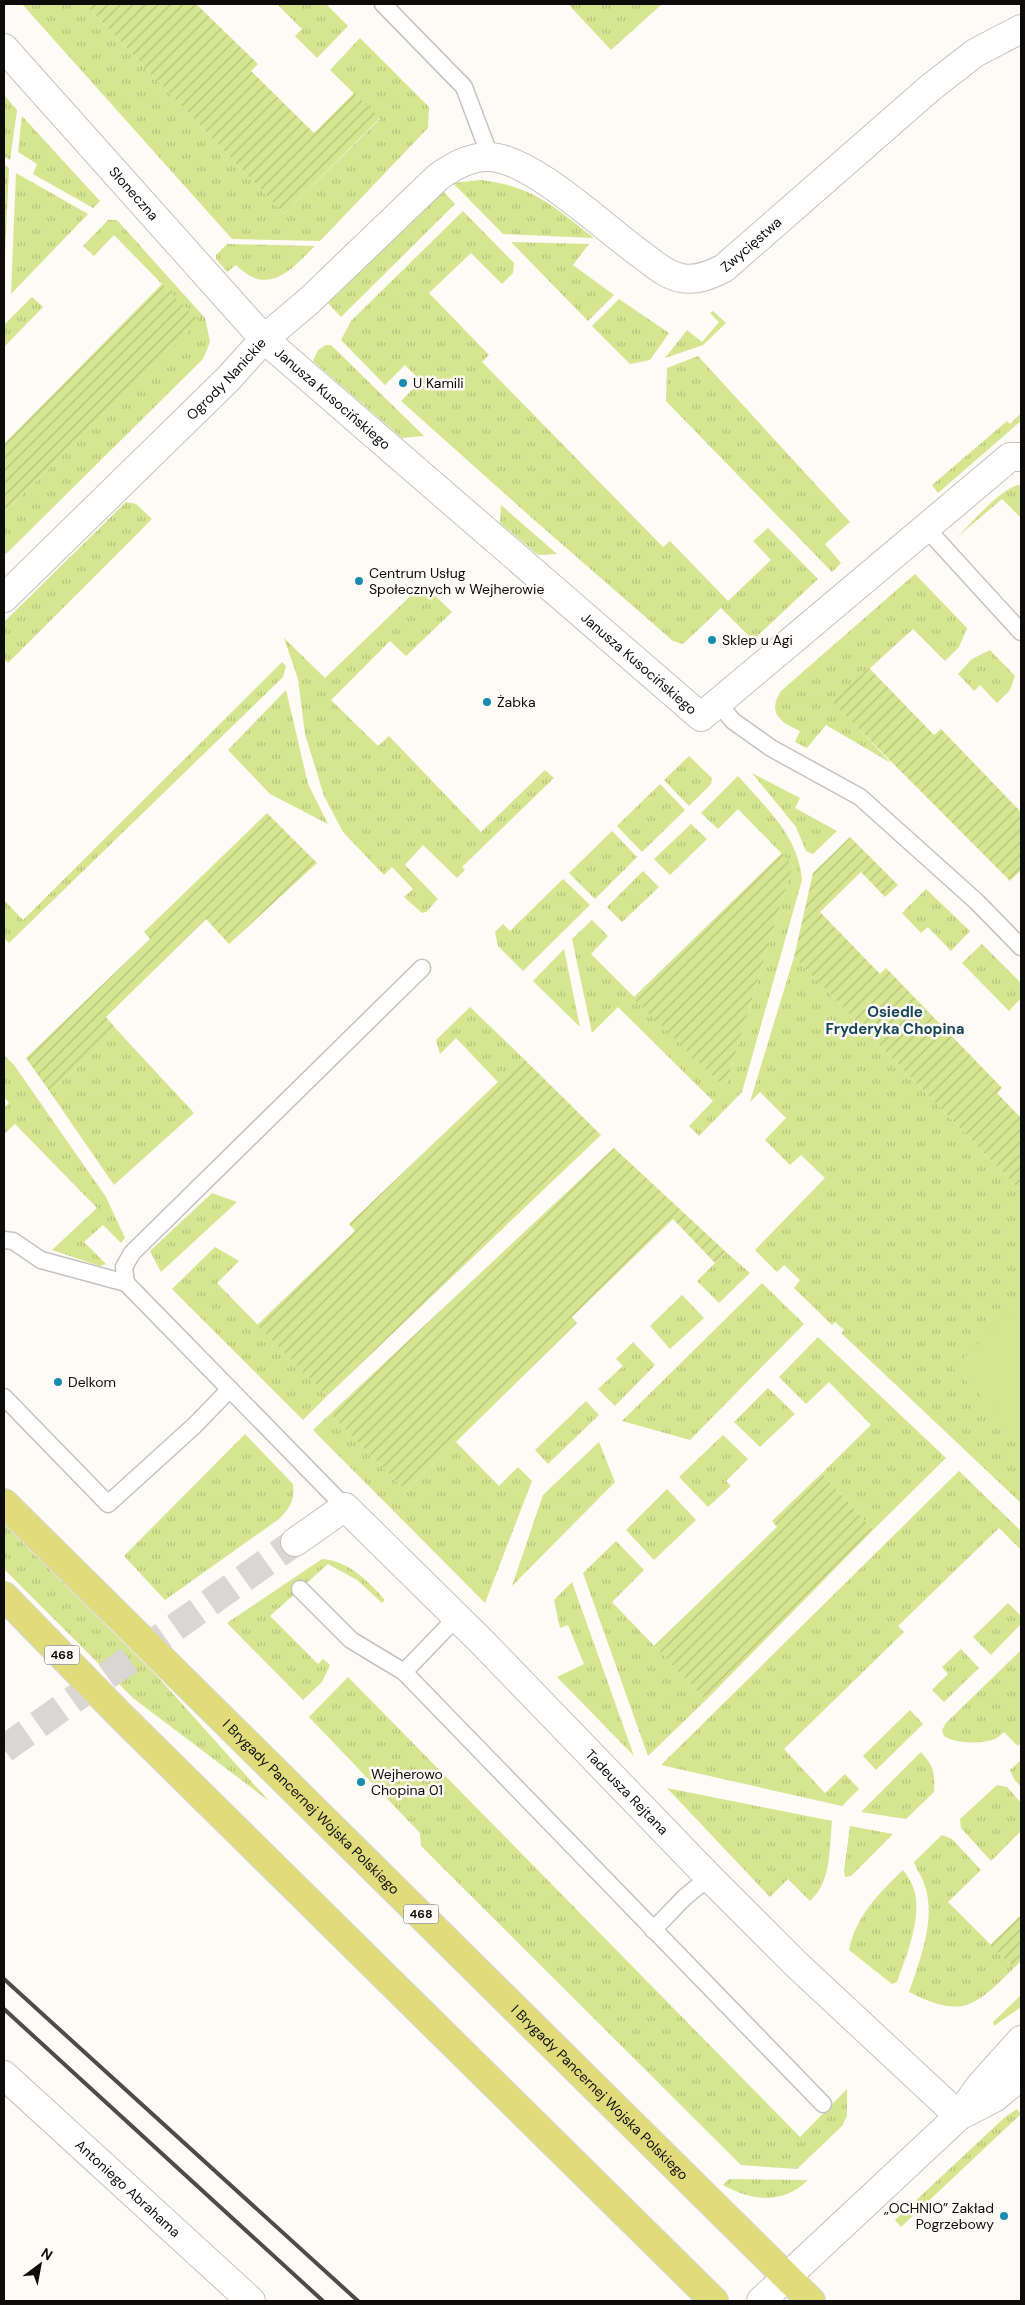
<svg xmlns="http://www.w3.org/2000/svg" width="1025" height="2305" font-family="'DM Sans',sans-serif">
	<defs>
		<pattern id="grass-tufts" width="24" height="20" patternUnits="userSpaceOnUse" patternTransform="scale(1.25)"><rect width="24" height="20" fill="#d5e590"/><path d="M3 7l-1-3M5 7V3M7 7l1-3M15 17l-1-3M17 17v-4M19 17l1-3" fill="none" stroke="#b6c37b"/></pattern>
		<pattern id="garden-furrows" width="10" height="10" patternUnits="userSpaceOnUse" patternTransform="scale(1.25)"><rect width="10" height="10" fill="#d5e590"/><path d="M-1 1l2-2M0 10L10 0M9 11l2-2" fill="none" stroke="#b6c37b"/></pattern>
	</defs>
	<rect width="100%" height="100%" fill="#fefaf6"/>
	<g fill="url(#grass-tufts)">
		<path d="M22,4H85L284,214L380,119L330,70L360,38L429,107L428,128L320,241L232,239Z"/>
		<path d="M277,4H326L348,26L317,58L295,36L302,29Z"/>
		<path d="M568,4H662L611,50Z"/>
		<path d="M4,95L17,110L10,160L4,156Z"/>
		<path d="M22,116L100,201L93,208L33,174L37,164L18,152Z"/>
		<path d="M4,164L9,168L4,276Z"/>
		<path d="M16,173L88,214L11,294Z"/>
		<path d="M481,180C535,187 553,206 594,238L503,234L453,183Z"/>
		<path d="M443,191L455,204L341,317L328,303Z"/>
		<path d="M463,211L514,263L513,273L502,284L471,253L429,293L489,355L482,362L663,547L670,541L728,601L771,560L753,541L768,528L818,579L753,640L721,608L683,644L673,641L532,518L401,401L421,381L405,365L385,385L341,340L351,321Z"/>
		<path d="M108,220H117L205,318L210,342L203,359L7,553L4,554V513L198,321L114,235L94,256L83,246Z"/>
		<path d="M511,242L589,244L573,265L614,295L588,321Z"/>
		<path d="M227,244L315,246C290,271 268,297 236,265L227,272L216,259V255Z"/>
		<path d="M32,297L43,307L4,347V325Z"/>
		<path d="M619,299L669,333L650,360L630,364L592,326Z"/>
		<path d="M713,311L726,323L703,345L665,358L687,330L702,342L719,322L710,313Z"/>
		<path d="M326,345H331L424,436L402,438L313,361L318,350Z"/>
		<path d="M698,356L850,522L825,544L841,563L832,572L666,401L667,368Z"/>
		<path d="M1021,413V421L938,493L932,485L1007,421L1010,424Z"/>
		<path d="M1018,485L1021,486V518L1002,499L956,538C972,523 998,491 1018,485Z"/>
		<path d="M126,502L136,504L152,519L8,663L4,659V622Z"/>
		<path d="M501,505L557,554L538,555L500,523Z"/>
		<path d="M915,574L967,628L959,647L945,661L913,629L833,702L891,763L826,725L807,748L795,742L800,731C780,722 767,713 781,691Z"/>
		<path d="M423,584L452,612L406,656L390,641L331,700L378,746L389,736L481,832L545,770L554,778L462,867L465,870L457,878L423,845L405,865L438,899L426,912L422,913L404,897L413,889L392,867L384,875L343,832L324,796L305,734L298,679L284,638L325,678Z"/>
		<path d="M990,650L1015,676L1010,690L997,703L980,685L974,691L958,674L972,659Z"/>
		<path d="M282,662L286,666L283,677L9,943L4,938V900L23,920Z"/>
		<path d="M286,690L308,784L328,824L270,794L228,750Z"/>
		<path d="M689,756L712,778L711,784L689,806L664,780Z"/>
		<path d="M752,773L800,798L795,808L837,831L813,854L806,851L796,827Z"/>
		<path d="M738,776C766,808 798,835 802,880L742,1092L699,1136L689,1126L713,1101L618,1007L592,1033L572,939L592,920L608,936L591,954L725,1088L793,865L738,809L718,829L701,813Z"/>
		<path d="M660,784L685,810L642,852L617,826Z"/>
		<path d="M691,824L707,839L670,875L654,859Z"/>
		<path d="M612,831L637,857L595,899L569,873Z"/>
		<path d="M643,871L659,887L622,922L607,907Z"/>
		<path d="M563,879L590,905L523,971L498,946L495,932L503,924L510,931Z"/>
		<path d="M926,889L970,931L951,951L928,927L921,933L902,913Z"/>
		<path d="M982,944L1021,983V998L1009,1011L962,963Z"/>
		<path d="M564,949L580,1027L533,981Z"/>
		<path d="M794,957L1021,1191V1503L841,1333L844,1330L835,1322L832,1325L794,1288L800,1280L784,1265L777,1272L755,1250L825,1178L801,1155L790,1165L765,1140L786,1118L760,1092L750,1102Z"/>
		<path d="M470,1007L523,1058L498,1082L456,1038L440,1054L436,1040Z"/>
		<path d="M117,1030L194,1113L114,1185L50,1092Z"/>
		<path d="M4,1055L14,1065L106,1197L125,1238L121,1243L103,1225L84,1242L106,1264L100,1266L52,1250L97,1208L15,1124L4,1134V1108L9,1103L4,1097Z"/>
		<path d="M212,1193L237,1202L161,1272L150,1251Z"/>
		<path d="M215,1247L239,1261L217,1283L327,1396L303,1420L172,1289Z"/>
		<path d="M726,1252L750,1273L719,1303L697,1281Z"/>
		<path d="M762,1283L804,1324L690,1440L622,1421Z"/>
		<path d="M682,1295L704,1318L670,1349L650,1326Z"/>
		<path d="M818,1337L946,1458L873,1530L822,1473L871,1425L829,1382L806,1404L779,1377Z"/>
		<path d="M633,1342L655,1365L615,1406L598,1389L623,1366L616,1359Z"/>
		<path d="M768,1388L795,1414L760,1447L734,1422Z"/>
		<path d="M586,1401L599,1415L548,1464L535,1450Z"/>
		<path d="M330,1414L406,1491L456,1442L499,1486L518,1467L532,1481L485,1603L313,1430Z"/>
		<path d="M245,1434L293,1484C295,1500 290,1508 279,1519L165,1600L124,1556Z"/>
		<path d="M723,1435L748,1459L726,1481L731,1486L708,1507L679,1477Z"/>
		<path d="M599,1442L615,1482L512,1586L543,1495Z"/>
		<path d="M959,1471L1021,1531V1550L999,1528L898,1626L904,1632L784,1749L825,1793L845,1774L859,1789L842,1806L661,1765Z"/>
		<path d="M667,1489L696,1520L654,1560L626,1530Z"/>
		<path d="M4,1524L158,1677L269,1801L133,1698L4,1569Z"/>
		<path d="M616,1541L644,1570L612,1602L706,1700L648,1756L583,1573Z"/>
		<path d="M322,1559C349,1561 368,1581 385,1600L382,1603L357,1580L328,1564L270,1616L318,1664L323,1659L330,1665L322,1682L303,1700L227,1623Z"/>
		<path d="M572,1582L634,1756L557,1677L584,1664L568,1625L560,1628L554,1600Z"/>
		<path d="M1008,1603L1021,1616V1624L991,1655L973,1637Z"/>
		<path d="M961,1649L979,1668L944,1702L932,1690L948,1674L942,1667Z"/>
		<path d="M1021,1650V1742L1018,1746L1004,1732C1001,1734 998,1738 995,1739C982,1744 956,1744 944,1736L942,1730L946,1723Z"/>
		<path d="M348,1677L800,2137L847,2089V2116L842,2126L797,2169L741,2165L421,1846L420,1833L309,1717Z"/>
		<path d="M910,1710L923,1724L876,1770L863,1756Z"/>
		<path d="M921,1752C934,1767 935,1772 934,1792L906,1819L861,1812Z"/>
		<path d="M1021,1760V1787L1014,1779L1010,1770Z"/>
		<path d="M997,1785L1007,1787L1021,1803V1831L991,1861L961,1828L960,1819Z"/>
		<path d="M667,1788L832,1821C829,1849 832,1881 810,1901L788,1879L770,1897Z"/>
		<path d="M850,1826L893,1834L851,1876L845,1877L844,1871Z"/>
		<path d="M942,1835L952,1839L981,1870L948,1902L1014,1968C974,2007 963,2019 909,1992C920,1961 936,1919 925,1886C923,1878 917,1870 914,1862Z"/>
		<path d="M903,1870C907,1875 911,1881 913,1887C924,1913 906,1957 897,1982L892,1984L849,1950C856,1916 879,1893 903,1870Z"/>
		<path d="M1021,1995V2007L994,2026L993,2022Z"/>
		<path d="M1017,2109L1021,2114L901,2227L895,2220L1005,2117Z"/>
		<path d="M729,2179L808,2180C782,2205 752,2201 723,2185Z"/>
	</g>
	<g fill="url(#garden-furrows)">
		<path d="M85,4H196L258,64L251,71L314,133L354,93L380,118L284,214Z"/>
		<path d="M162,284L199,321L4,513V444Z"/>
		<path d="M869,668L934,735L941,729L1021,812V870L1010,881L832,702Z"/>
		<path d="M267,813L317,863L229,944L206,919L106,1017L117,1030L50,1092L26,1058L150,939L144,932Z"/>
		<path d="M850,837L898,885L885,897L861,872L820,912L880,974L886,968L1002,1088L997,1093L1021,1118V1191L794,957L813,873Z"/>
		<path d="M782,853L793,865L725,1088L633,998Z"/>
		<path d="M523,1058L601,1135L327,1396L257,1325L355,1231L349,1224Z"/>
		<path d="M614,1148L726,1252L715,1263L673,1219L572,1317L577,1323L406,1491L330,1414Z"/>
		<path d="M822,1473L873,1530L706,1700L654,1646L777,1527L772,1521Z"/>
		<path d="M1021,1915V1961L1014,1968L990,1945Z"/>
	</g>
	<path fill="#d5e590" d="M1021,1303V1436L953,1368Z"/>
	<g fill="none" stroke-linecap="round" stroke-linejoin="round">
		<path stroke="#dad6d3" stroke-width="28" stroke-dasharray="28 14" stroke-linecap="butt" d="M4,1749L295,1542"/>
		<g stroke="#c6c2bf" stroke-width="19">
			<g id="service">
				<path d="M383,4L464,87L490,156"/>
				<path d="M926,528L1021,632"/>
				<path d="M718,703L733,721L771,748L860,797L977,902L1021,947"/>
				<path d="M4,1240L13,1241L41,1260L126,1283L345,1507"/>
				<path d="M126,1283L124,1267L132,1253L422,968"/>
				<path d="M4,1397L108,1504L194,1426L230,1389"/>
				<path d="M300,1589L351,1640L404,1672"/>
				<path d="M457,1617L404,1672L823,2104"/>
				<path d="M653,1930L684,1898L709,1877"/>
			</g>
		</g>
		<g stroke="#c6c2bf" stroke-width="30">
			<g id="minor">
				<path id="s1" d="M4,48L264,339L701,717L1010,457H1021"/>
				<path id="s2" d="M4,598L228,379L264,339L310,300L438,177C453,166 472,156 490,157C533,159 605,229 642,255C654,264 666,275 681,278C697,281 711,275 724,268L930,88L975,53L1021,29"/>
				<path id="s3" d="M4,2075L251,2301"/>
			</g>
		</g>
		<g stroke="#c6c2bf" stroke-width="30">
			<g id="tertiary">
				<path id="s4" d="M295,1542L345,1507L482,1642L709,1877L797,1965L959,2116"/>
				<path d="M965,2113L994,2098L1021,2076"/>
				<path d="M761,2301L959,2116L979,2087L1021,2040"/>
			</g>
		</g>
		<g stroke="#d8d8d8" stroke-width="30">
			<g id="primary">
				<path id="s5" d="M4,1503L811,2301"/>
				<path d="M4,1596L120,1715L714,2301"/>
			</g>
		</g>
		<use href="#service" stroke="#fff" stroke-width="16"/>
		<use href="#minor" stroke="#fff" stroke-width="28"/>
		<use href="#tertiary" stroke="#fff" stroke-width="28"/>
		<use href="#primary" stroke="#e0db7b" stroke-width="28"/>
		<g stroke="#4e4c4a" stroke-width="4">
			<path d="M4,1979L358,2301"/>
			<path d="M4,2009L323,2301"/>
		</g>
	</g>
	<g fill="#188baf" stroke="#fefaf6" stroke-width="2">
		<circle cx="403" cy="383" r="5"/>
		<circle cx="359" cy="581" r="5"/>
		<circle cx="712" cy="640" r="5"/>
		<circle cx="487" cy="702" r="5"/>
		<circle cx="58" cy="1382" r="5"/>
		<circle cx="361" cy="1782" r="5"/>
		<circle cx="1004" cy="2216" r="5"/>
	</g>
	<g text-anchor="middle" stroke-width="5" stroke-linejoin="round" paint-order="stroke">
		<g fill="#fefaf6" stroke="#555352" stroke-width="1">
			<rect x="44.5" y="1645.5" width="35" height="19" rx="4"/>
			<rect x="403.5" y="1904.5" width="35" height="19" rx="4"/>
		</g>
		<g font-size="12" font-weight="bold" fill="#0d0c0b">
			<text x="62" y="1659">468</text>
			<text x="421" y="1918">468</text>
		</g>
		<g font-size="14" fill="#0d0c0b" stroke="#fefaf6">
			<text dy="5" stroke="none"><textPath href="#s1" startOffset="195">Słoneczna</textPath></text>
			<text dy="5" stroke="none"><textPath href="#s2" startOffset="971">Zwycięstwa</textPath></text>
			<text dy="5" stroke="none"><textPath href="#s2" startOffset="312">Ogrody Nanickie</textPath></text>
			<text dy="5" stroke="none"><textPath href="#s1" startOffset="481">Janusza Kusocińskiego</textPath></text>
			<text dy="5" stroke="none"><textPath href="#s1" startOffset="886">Janusza Kusocińskiego</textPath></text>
			<text dy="5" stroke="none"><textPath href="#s4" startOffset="462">Tadeusza Rejtana</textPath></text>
			<text dy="5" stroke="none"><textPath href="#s5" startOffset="432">I Brygady Pancernej Wojska Polskiego</textPath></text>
			<text dy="5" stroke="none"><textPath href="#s5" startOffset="838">I Brygady Pancernej Wojska Polskiego</textPath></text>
			<text dy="5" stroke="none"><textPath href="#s3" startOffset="168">Antoniego Abrahama</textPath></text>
		</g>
		<g font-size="14" fill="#0d0c0b" stroke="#fefaf6" text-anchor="start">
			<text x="413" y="388">U Kamili</text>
			<text x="369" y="578">Centrum Usług<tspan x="369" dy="16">Społecznych w Wejherowie</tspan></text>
			<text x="722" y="645">Sklep u Agi</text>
			<text x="497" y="707">Żabka</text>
			<text x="68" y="1387">Delkom</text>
			<text x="371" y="1779">Wejherowo<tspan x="371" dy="16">Chopina 01</tspan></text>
			<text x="994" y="2213" text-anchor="end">„OCHNIO” Zakład<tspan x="994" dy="16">Pogrzebowy</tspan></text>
		</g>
		<g font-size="15" font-weight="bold" fill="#154759" stroke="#fefaf6">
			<text x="895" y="1017">Osiedle<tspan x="895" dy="17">Fryderyka Chopina</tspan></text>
		</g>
	</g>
	<rect width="1025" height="2305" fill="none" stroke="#0d0c0b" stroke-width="10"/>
	<g transform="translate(40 2265) rotate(32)" stroke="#fefaf6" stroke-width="4" paint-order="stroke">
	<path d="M0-4L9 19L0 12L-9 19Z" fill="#0d0c0b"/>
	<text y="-8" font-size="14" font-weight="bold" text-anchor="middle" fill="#0d0c0b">N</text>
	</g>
</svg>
